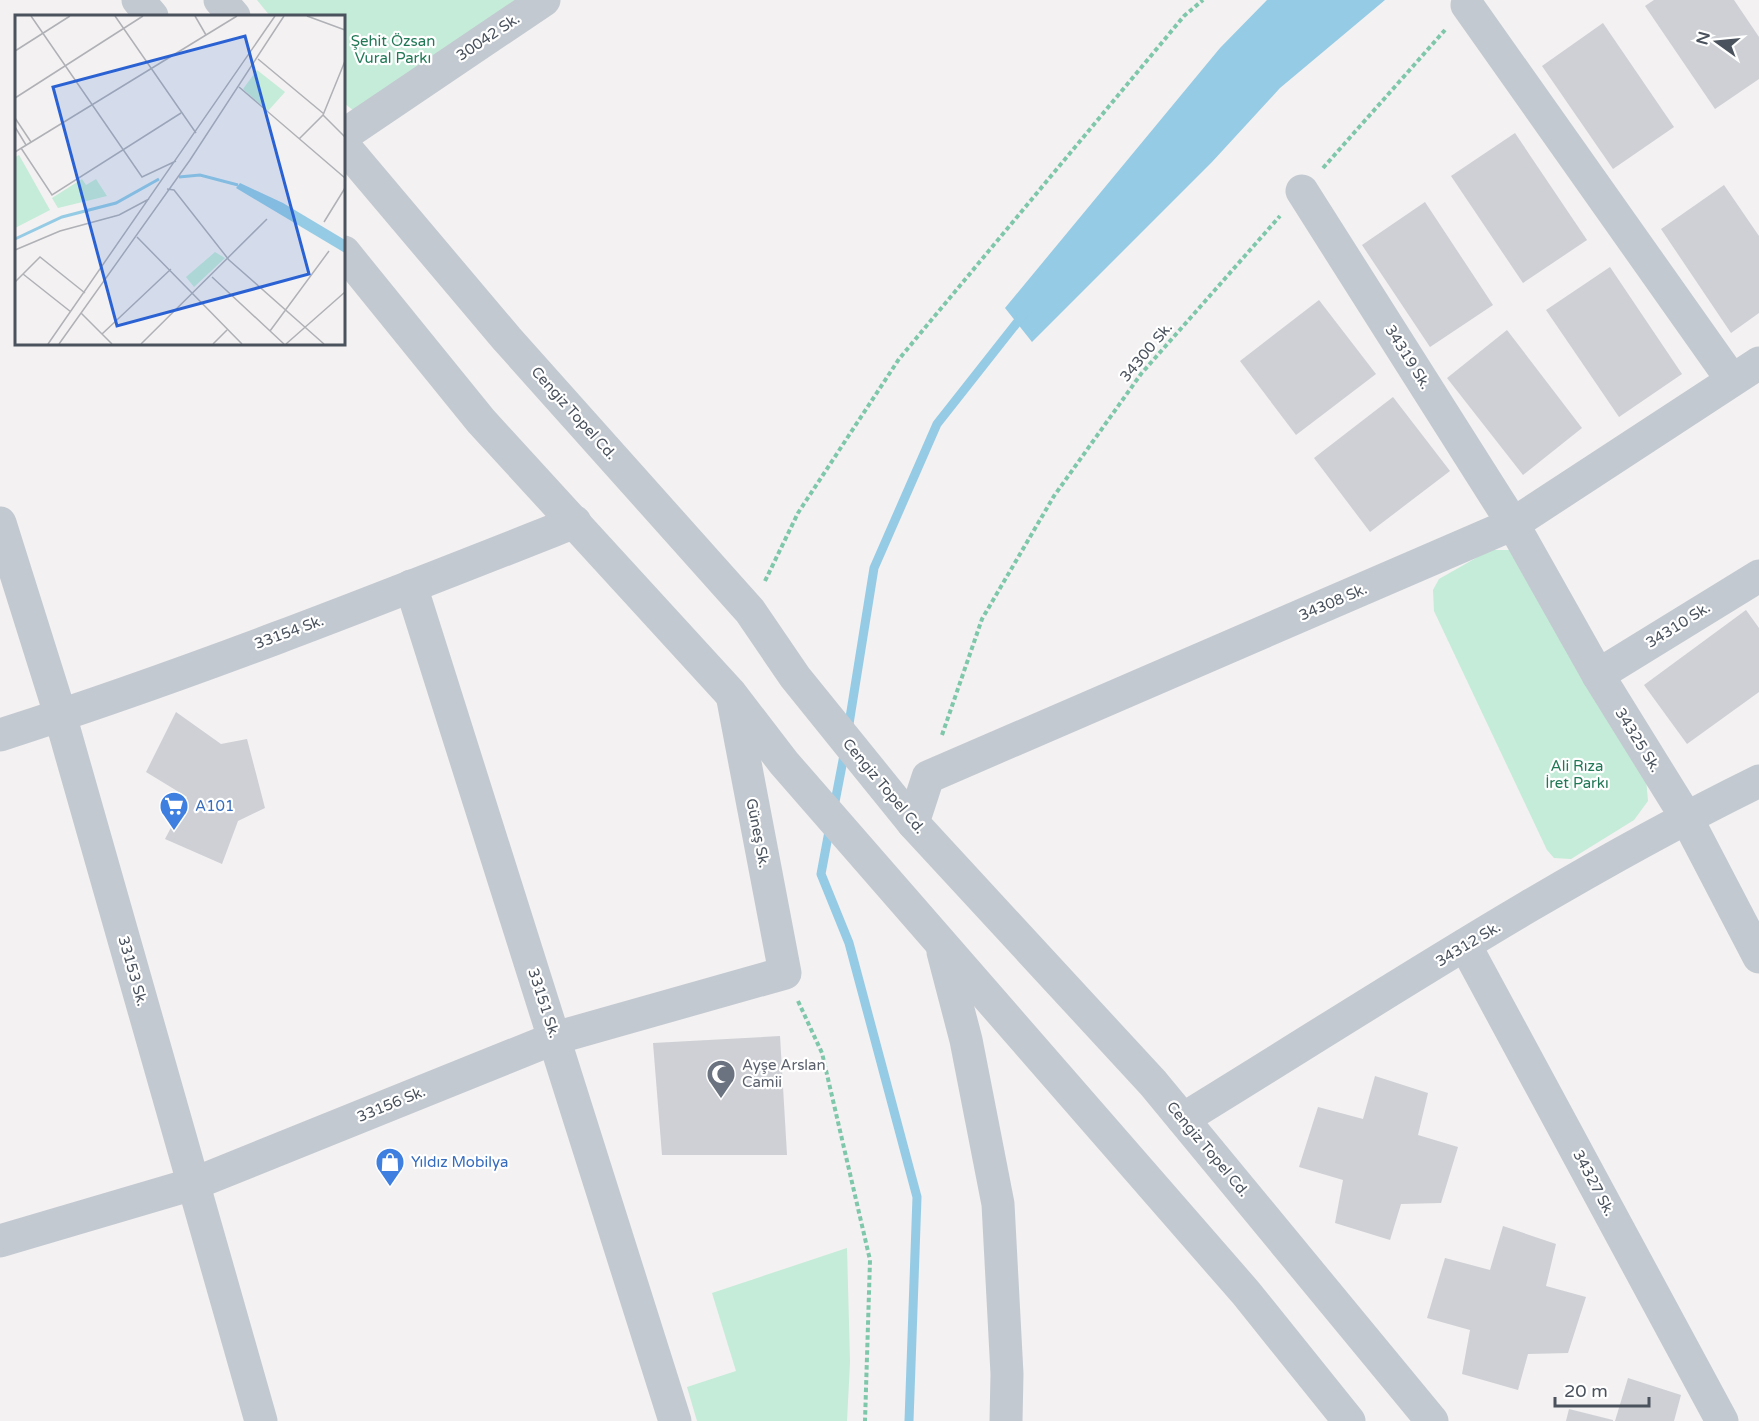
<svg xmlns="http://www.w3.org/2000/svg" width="1759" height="1421" font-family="'Varela Round',sans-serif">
	<rect width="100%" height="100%" fill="#f3f1f1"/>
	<g fill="#c4ecd8">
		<path d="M257,0H554L359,115L344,103V16H270Z"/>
		<path d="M1490,550H1510L1646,779L1648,801L1634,820L1571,859L1554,858L1547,850L1434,611L1433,590L1439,579Z"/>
		<path d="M847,1248L850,1362L847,1421H697L687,1387L736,1371L712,1293Z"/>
	</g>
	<path fill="#95cbe4" d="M1267,0H1385L1280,88L1212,162L1032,342L1005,308L1220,48Z"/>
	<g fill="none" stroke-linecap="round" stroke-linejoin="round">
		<g stroke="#95cbe4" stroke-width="9">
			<path d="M848,730L874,568L937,424L1023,315"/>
			<path d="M834,807L845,750"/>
			<path d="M830,826L821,874L849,943L917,1197L909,1421"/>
		</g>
	</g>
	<g fill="#ced0d5">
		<path d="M1654,0H1734L1759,37V79L1715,109L1645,6Z"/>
		<path d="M1603,23L1674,127L1613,169L1542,66Z"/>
		<path d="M1515,133L1587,240L1523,283L1451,176Z"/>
		<path d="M1724,185L1759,236V313L1731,333L1661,229Z"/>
		<path d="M1425,202L1493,305L1430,347L1362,245Z"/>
		<path d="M1610,267L1682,374L1619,417L1546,310Z"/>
		<path d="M1319,300L1376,374L1296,435L1240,361Z"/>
		<path d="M1507,330L1582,428L1523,475L1447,378Z"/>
		<path d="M1393,397L1450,471L1370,532L1314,458Z"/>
		<path d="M1746,610L1759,628V692L1687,744L1644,685Z"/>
		<path d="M176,712L221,744L247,739L265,808L238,821L222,864L165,839L187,797L146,772Z"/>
		<path d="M780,1036L787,1155H662L653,1043Z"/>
		<path d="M1375,1076L1428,1093L1418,1135L1458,1147L1441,1203L1401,1204L1390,1240L1335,1223L1343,1180L1299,1167L1318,1107L1363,1119Z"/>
		<path d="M1503,1226L1556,1244L1546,1286L1586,1297L1568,1353L1528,1354L1518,1390L1462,1374L1470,1330L1427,1318L1445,1258L1490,1270Z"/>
		<path d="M1628,1378L1681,1395L1674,1421H1615Z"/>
		<path d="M1569,1409L1613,1420V1421H1566Z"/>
	</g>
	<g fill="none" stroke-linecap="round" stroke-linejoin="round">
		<g stroke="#7fc7ab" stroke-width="4" stroke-dasharray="4.5 3" stroke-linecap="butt">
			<path d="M1323,168L1445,30"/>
			<path d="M765,581L798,513L899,359L1184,16L1203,0"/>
			<path d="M942,735L982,619L1054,496L1141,374L1280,216"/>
			<path d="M798,1001L822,1053L870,1260L865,1421"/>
		</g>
		<g stroke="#c3c9d1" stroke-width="33">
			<path d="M138,0L152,16"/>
			<path d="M220,0L234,16"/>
			<path d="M1467,5L1732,380"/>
			<path d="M344,135L544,0"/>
			<path d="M344,146L507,339L750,611L795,677L913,823L1153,1083L1432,1421"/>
			<path d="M1302,191L1513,524L1598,675L1686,817L1759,957"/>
			<path d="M344,252L481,421L731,694L784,763L1246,1293L1349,1421"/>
			<path d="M0,523L56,701L261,1421"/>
			<path d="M411,586L675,1421"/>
			<path d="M1598,675L1759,576"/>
			<path d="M0,735C194,673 385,597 575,522"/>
			<path d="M913,823L928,777L1513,524L1759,363"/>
			<path d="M1465,945L1722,1421"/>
			<path d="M943,952L966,1040L998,1204L1007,1374L1006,1421"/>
			<path d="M1183,1119C1372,1003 1559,879 1759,781"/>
			<path d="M0,1241L193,1184L555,1038L785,973L733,700"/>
		</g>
	</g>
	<defs>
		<g id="supermarket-pin" transform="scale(1.5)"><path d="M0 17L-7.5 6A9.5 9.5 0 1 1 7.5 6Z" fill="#3f7fe0" stroke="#fff"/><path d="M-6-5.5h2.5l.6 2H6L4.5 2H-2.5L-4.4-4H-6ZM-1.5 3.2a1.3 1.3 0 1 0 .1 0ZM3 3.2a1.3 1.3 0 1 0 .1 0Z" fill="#fff"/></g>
		<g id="mosque-pin" transform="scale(1.5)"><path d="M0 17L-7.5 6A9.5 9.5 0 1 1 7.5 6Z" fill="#6b7280" stroke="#fff"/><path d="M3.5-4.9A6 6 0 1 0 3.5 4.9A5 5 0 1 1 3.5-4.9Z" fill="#fff"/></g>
		<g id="shop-pin" transform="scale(1.5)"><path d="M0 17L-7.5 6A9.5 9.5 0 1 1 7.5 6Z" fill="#3f7fe0" stroke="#fff"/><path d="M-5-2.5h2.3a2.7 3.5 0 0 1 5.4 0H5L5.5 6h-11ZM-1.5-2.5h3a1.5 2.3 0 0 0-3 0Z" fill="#fff"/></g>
	</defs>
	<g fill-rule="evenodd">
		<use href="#supermarket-pin" x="174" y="806"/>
		<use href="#mosque-pin" x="721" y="1074"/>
		<use href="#shop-pin" x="390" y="1162"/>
	</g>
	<g text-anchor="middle" stroke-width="4.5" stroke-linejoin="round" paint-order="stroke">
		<g font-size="15" fill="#4a525d" stroke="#fff">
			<text transform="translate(488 37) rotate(-34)" y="5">30042 Sk.</text>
			<text transform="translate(1146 352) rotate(-50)" y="5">34300 Sk.</text>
			<text transform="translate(1408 357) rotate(58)" y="5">34319 Sk.</text>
			<text transform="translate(574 413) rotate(48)" y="5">Cengiz Topel Cd.</text>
			<text transform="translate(1333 602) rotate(-23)" y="5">34308 Sk.</text>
			<text transform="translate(1678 625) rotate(-32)" y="5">34310 Sk.</text>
			<text transform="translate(289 632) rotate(-20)" y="5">33154 Sk.</text>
			<text transform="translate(1638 740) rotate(58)" y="5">34325 Sk.</text>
			<text transform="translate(884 786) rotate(50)" y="5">Cengiz Topel Cd.</text>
			<text transform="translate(758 833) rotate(79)" y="5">Güneş Sk.</text>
			<text transform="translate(1468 944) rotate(-31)" y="5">34312 Sk.</text>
			<text transform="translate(133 971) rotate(74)" y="5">33153 Sk.</text>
			<text transform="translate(544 1003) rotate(72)" y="5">33151 Sk.</text>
			<text transform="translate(391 1104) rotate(-22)" y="5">33156 Sk.</text>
			<text transform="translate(1208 1149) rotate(50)" y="5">Cengiz Topel Cd.</text>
			<text transform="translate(1594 1183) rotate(62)" y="5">34327 Sk.</text>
		</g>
		<g font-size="15" fill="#217856" stroke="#fff">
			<text x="393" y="46">Şehit Özsan<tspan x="393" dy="17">Vural Parkı</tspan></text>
			<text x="1577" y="771">Ali Rıza<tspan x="1577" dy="17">İret Parkı</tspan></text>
		</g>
		<g font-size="15" fill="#366cbe" stroke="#fff" text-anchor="start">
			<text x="195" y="811">A101</text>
			<text x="411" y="1167">Yıldız Mobilya</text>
		</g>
		<g font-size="15" fill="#5b616d" stroke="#fff" text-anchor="start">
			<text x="742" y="1070">Ayşe Arslan<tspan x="742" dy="17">Camii</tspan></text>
		</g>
	</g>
	<g transform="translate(15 15)">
		<rect width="330" height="330" fill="#f3f1f1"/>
		<path d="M242,55L270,77L253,96L228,74ZM4,140L35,195L0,213V142ZM67,164L71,170L81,164L92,181L43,193L37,183ZM200,237L210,243L179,272L171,262Z" fill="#c4ecd8"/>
		<path d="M225,168L268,188L330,225V238L221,173Z" fill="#95cbe4"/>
		<path fill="none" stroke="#95cbe4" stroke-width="3" d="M164,162L185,160L223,170M0,224L47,202L101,188L144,164"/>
		<path fill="none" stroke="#afb1b6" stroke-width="1.5" d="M16,1L127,162L161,146M100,1L181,118M180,1L191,20M292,1L330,15M0,36L55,1M243,44L309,99M224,72L330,163M0,83L128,1M308,100L330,122M0,103L16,127M0,112L11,130M284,124L308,100L330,46M6,133L37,180L166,98M0,137L222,1M152,174L159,175L214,245L309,329M309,207L330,173M122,222L227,329M0,235L45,216L104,200L134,184M8,259L56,297M197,262L269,329M0,267L25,242L70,278M66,298L97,329M255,316L314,236M87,319L156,254M33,329L260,1M44,329L175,145L269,1M126,329L252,204M198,329L212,315M271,329L330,277"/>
		<path fill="#2b62d3" fill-opacity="0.15" stroke="#2b62d3" stroke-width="3" d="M230,21L294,259L102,311L38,72Z"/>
		<rect width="330" height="330" fill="none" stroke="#4a525d" stroke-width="3"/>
	</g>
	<g transform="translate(1717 42) rotate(285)" stroke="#ffffff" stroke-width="4.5" paint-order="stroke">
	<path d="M0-4.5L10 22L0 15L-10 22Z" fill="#4a525d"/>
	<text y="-9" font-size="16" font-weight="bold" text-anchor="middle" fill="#4a525d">N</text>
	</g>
	<path d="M1555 1397v9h94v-9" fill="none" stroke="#4a525d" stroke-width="3"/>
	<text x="1564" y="1397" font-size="18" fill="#4a525d" stroke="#ffffff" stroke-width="4.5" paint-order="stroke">20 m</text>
</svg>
